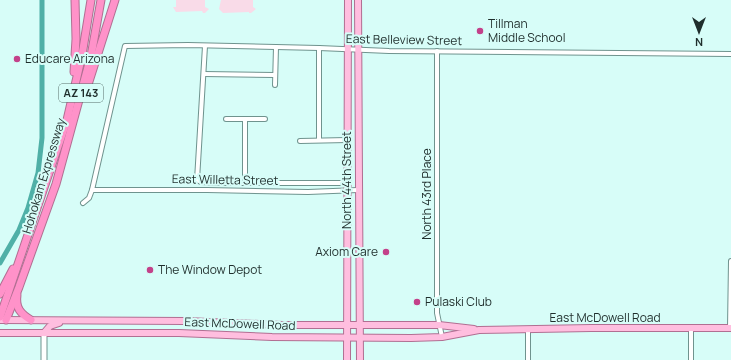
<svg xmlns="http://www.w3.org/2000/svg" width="731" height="360" font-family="Manrope,sans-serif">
	<rect width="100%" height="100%" fill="#d7fdf8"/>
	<g fill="#f9dbe8">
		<path d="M176,0H205V7L209,9L205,13H203L202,11L176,12L173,7H176Z"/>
		<path d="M221,0H253V7L256,9L251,13H249V12L223,13L219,9Z"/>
	</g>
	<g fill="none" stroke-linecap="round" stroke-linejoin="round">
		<path stroke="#4fb0a7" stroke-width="5" d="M0,263L19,230L28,208L38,173L42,138V0"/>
		<g stroke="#6f938e" stroke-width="6">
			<g id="minor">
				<path d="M205,46L197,180L201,182L220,183H347"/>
				<path d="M319,48V140"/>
				<path d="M437,51V313L442,337"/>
				<path d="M204,74L275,75"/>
				<path d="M275,85L276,47"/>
				<path d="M226,119H265"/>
				<path d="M300,141L347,140"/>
				<path d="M245,183V119"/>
				<path d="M92,190H207L308,192L358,190"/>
				<path d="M83,203L89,198L92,190L125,46L188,45L319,48L389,51L731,54"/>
				<path d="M691,328V360"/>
				<path d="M730,328L731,261"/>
				<path d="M528,329V360"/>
			</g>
		</g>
		<g stroke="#6f938e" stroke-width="7">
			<path id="tertiary" d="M44,360V333"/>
		</g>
		<g stroke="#b16f92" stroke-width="8">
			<g id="primary">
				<path d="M358,0L360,360"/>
				<path d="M0,320L186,321L282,325H439L474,329"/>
				<path d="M0,333H179L272,337L411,338L442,337L479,330L591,328H731"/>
				<path d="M44,333L50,326L59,323"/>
				<path d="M347,360L348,0"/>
			</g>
		</g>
		<g stroke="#b16f92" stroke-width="9">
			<g id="motorway">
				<path d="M74,72L76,39L75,0"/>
				<path d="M86,91L115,0"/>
				<path d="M0,294L13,269"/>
				<path d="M17,295C15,308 21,314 31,320"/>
				<path d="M0,317L67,120L82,55L91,0"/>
				<path d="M6,320L19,287L56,184L91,56L101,0"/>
			</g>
		</g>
		<use href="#minor" stroke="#fff" stroke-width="4"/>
		<use href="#tertiary" stroke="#fff" stroke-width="5"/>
		<use href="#primary" stroke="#ffbedf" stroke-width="6"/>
		<use href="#motorway" stroke="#ff92c9" stroke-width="7"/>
	</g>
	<g fill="#c3418a" stroke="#d7fdf8" stroke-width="1.5">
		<circle cx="480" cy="31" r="4"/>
		<circle cx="17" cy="59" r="4"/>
		<circle cx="386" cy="252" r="4"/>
		<circle cx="150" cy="270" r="4"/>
		<circle cx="417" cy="302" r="4"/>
	</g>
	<g text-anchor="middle" stroke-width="4" stroke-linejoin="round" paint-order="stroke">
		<rect fill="#d7fdf8" stroke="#566c69" stroke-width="1" x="59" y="84" width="44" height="18" rx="3"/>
		<g font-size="11" font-weight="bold" fill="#1f2e2c">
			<text x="81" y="97">AZ 143</text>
		</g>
		<g font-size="12" fill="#1f2e2c" stroke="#d7fdf8" text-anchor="start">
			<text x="488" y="28">Tillman<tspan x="488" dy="14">Middle School</tspan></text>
			<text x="25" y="63">Educare Arizona</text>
			<text x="378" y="256" text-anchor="end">Axiom Care</text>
			<text x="158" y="274">The Window Depot</text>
			<text x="425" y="306">Pulaski Club</text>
		</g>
		<g font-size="12" fill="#1f2e2c" stroke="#d7fdf8">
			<text transform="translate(404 40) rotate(1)" y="4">East Belleview Street</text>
			<text transform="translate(44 176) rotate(-73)" y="4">Hohokam Expressway</text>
			<text transform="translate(225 180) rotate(1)" y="4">East Willetta Street</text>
			<text transform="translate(347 180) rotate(-90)" y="4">North 44th Street</text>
			<text transform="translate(427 194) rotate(-90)" y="4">North 43rd Place</text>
			<text x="605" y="322">East McDowell Road</text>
			<text transform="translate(240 324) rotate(2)" y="4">East McDowell Road</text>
		</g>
	</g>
	<g transform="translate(699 32) rotate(180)" stroke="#d7fdf8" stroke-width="3" paint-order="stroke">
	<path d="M0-3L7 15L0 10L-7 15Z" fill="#1f2e2c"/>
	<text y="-6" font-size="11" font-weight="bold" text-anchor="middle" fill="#1f2e2c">N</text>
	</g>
</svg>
